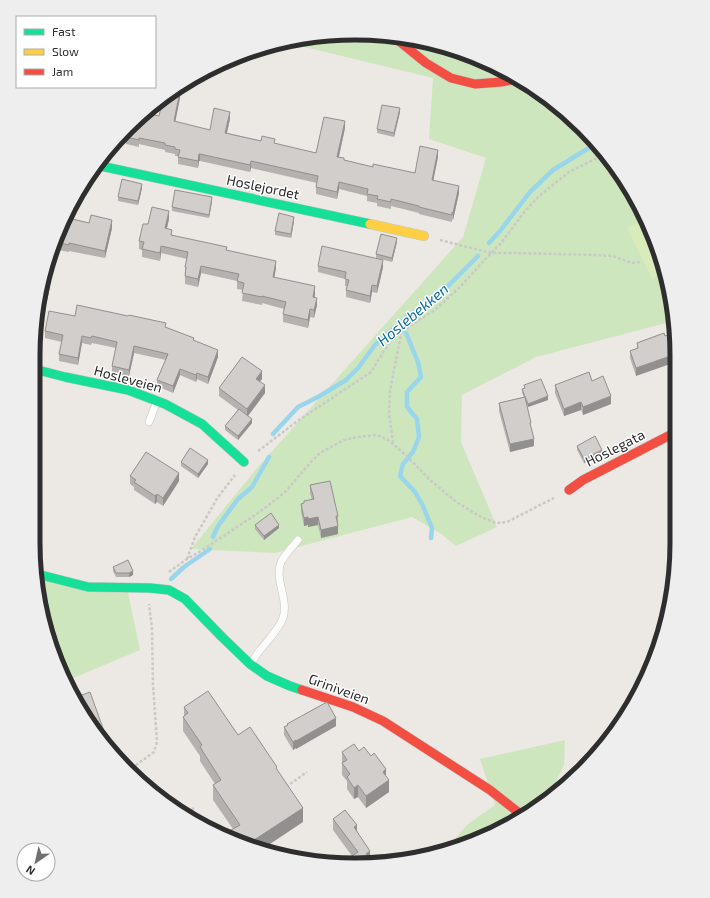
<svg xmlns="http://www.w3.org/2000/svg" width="710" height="898" font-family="'Exo 2',sans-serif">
	<rect width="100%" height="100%" fill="#ece8e4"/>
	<g fill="#cee6be">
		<path d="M376,34L438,44L497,66L551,99L597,143L634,194L660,252L674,321L536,357L462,395L461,442L497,527L456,546L440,533L412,517L275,553L191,549L258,467L463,237L486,158L429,139L433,78L284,42L313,36Z"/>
		<path d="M37,574L127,588L140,650L66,681L44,627Z"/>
		<path d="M565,740L564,765L549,796L516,822L443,852L468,824L495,805L480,759Z"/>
	</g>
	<path fill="#d9eabb" d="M645,219L660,252L664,273L652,279L627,228Z"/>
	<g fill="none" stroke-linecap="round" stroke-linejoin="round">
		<g stroke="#99d6ec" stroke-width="4.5">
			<path d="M489,243L500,231L530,192L553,170L597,143"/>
			<path d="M406,333L418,362L421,377L407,392V407L417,419L419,437L413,452L403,464L400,476L415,492L423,506L432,528L431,538"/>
			<path d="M273,434L298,407L318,397L346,380L358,368L375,345L389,332L400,324L407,316L423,307L438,296L478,256"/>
			<path d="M213,537L218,526L238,499L252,487L269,457"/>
			<path d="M171,579L184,567L210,549"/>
		</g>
		<g stroke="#c5c4c5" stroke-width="8">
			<g id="lane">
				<path d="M149,422L157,401"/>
				<path d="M251,664C254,659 257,653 261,649C269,639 279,629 283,618C289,599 274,580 281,562C285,554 292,547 298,540"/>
			</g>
		</g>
		<g stroke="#c5c4c5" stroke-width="10">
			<g id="fast">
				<path d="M96,165L370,224"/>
				<path d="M34,369L65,377L128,390L165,404L202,424L244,462"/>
				<path d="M37,574L88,587L150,588L169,590L185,599L222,637L250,664L267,676L290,686L302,690"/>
			</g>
		</g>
		<g stroke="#c5c4c5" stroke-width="10">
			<path id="slow" d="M370,224L424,236"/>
		</g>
		<g stroke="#c5c4c5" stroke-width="10">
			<g id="jam">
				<path d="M394,37L426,63L451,78L475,84L501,82L518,79"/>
				<path d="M569,490L583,480L674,433"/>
				<path d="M302,690L353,707L383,721L490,790L523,816"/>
			</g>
		</g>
		<g stroke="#c9c9c8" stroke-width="2.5" stroke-dasharray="3 2" stroke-linecap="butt">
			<path d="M440,240L491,253H513L595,255L613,256L632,263L640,262"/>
			<path d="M393,443L389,413L390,390L402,330"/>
			<path d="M258,451L299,420L371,372L392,338L436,309L459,288L491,253L502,242L525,211L539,196L569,172L605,154"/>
			<path d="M187,559L195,537L218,497L235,475"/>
			<path d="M169,572L187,559L204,549L258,513L279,497L286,491L310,463L320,453L344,440L358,437L376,435L380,436L388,440L406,455L430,480L458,503L481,517L496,523L507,522L554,498"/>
			<path d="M127,770L132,768L154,752L157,742L153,685L152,629L149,604"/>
			<path d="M286,787L307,772"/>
			<path d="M183,814L194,808"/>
		</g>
		<use href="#lane" stroke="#fcfcfb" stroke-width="7"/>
		<use href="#fast" stroke="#16e098" stroke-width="9"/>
		<use href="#slow" stroke="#ffcf43" stroke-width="9"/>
		<use href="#jam" stroke="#f24e42" stroke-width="9"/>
	</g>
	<g fill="#b4b1af">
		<path d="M180,98L175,122L210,130L230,119L227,133L316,153L345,128L339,157L344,160L373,167L415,173L438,157L433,180L459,193L453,220L452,219V222L419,214V213L391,206V209L377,206V203L367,201V196L339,189L337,199L316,194V187L317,183L251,168L250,172L200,161H199L198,168L178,164V156H175V154L165,152V150L139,144V147L126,144V141L118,140L143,113L159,116Z"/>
		<path d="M400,112L394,137L377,133V129Z"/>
		<path d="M91,175L86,195L81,194Z"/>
		<path d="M142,188L138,205L118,201V197Z"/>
		<path d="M212,201L209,218L172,211V207Z"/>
		<path d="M68,218L112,228L105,258L69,251V252L52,249Z"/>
		<path d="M169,219L167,228L172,235L227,250L276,268L274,277L315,294V297L317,305L314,318L310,317L308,328L283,322V314L284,309L262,303V305L242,301L243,290L237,289V281L201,273L198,287L185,284V267L187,259L161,253L160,261L142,257V250L139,249V241L148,224Z"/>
		<path d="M294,221L291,238L275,235V231Z"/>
		<path d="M397,242L392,262L376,258V254Z"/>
		<path d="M318,266L383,267L377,293L372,292L370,303L346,297V290L347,286H345V279L318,272Z"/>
		<path d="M45,277L47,279L50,287L42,322L36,321Z"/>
		<path d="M75,316L166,327L194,341L218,357L208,384L197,379L196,382L180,375L173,393L157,386V380L166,360L134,353L129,376L112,373V366L116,348L92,343L91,345L82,343L78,365L59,361V354L62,342L45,338V331Z"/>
		<path d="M664,333L636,376L630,358V351L637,348V343Z"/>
		<path d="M262,379L260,381L265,393L248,416L252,423L238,440L225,430V426L238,410L219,396V388Z"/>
		<path d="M592,381L611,404L583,415L581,410L564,416L555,393V385Z"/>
		<path d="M524,385L548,400L528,407L527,404L534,446L510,452L499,411V403L524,397L522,393V389H524Z"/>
		<path d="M577,446L602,454L584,463L577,450Z"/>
		<path d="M181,462L208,464L198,478L181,466Z"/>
		<path d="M130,476L179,481L163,506L157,502L155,504L134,490V487L130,484Z"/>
		<path d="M310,485L338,516V524H337L338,534L321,538L318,525L308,527V525L304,526L301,512V504H304L312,500L310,493Z"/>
		<path d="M255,525L279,528L264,540L255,529Z"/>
		<path d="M113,567L133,575L129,577H116L113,571Z"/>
		<path d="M184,707L238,735L277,769L303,822L233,829L213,800V785L215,784L200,761V756L183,731V717L184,716Z"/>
		<path d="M287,724L336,726L296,749V748L293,750L284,735V727L287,726Z"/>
		<path d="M359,751L386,777L389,792L366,808L358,797L354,799L347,789V781L342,775V752Z"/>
		<path d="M333,819L357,831L370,859L352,856L333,830Z"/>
	</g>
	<g fill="#92908e">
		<path d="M180,91V98L174,128V121Z"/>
		<path d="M400,108V112L394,137V133Z"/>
		<path d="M230,112V119L225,140V133Z"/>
		<path d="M345,121V128L337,164V157Z"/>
		<path d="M438,150V157L432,187V180Z"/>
		<path d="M199,154H200V161H199L198,168V161Z"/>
		<path d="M251,161V168L250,172V165Z"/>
		<path d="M91,175V177L86,195V191Z"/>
		<path d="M339,182V189L337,199V192Z"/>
		<path d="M142,184V188L138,205V201Z"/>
		<path d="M459,186V193L453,220V213Z"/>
		<path d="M212,197V201L209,218V215Z"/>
		<path d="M169,211V219L165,236V228Z"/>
		<path d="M294,217V221L291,238V234Z"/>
		<path d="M112,220V228L105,258V251Z"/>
		<path d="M397,238V242L392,262V258Z"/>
		<path d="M161,246V253L160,261V253Z"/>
		<path d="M383,260V267L377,293V286Z"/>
		<path d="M276,261V268L273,285V277Z"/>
		<path d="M201,266V273L198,287V279Z"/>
		<path d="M50,279V287L42,322V314Z"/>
		<path d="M372,285V292L370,303V296Z"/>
		<path d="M315,286V294L313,305V297Z"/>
		<path d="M317,298V305L314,318V310Z"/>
		<path d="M310,309V317L308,328V320Z"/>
		<path d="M82,336V343L78,365V358Z"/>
		<path d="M134,346V353L129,376V370Z"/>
		<path d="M218,350V357L208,384V377Z"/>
		<path d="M676,354V362L636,376V368Z"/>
		<path d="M180,369V375L173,393V386Z"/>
		<path d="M262,371V379L256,386V379Z"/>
		<path d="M197,373V379L196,382V375Z"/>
		<path d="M265,385V393L247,417V409Z"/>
		<path d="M548,396V400L528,407V404Z"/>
		<path d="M611,396V404L583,415V407Z"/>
		<path d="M581,402V410L564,416V409Z"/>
		<path d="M252,419V423L238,440V436Z"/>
		<path d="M534,439V446L510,452V444Z"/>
		<path d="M602,450V454L584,463V459Z"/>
		<path d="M208,460V464L198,478V474Z"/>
		<path d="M179,473V481L163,506V498Z"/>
		<path d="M157,494V502L155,504V496Z"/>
		<path d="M308,517V525L304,526V518Z"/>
		<path d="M318,517V525L308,527V519Z"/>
		<path d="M279,525V528L264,540V536Z"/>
		<path d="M338,526V534L321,538V530Z"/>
		<path d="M133,571V575L129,577V573Z"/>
		<path d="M336,718V726L296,749V741Z"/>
		<path d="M296,740V748L293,750V742Z"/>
		<path d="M386,769V781L383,772Z"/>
		<path d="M389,780V792L366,808V796Z"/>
		<path d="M358,785V797L354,799V788Z"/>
		<path d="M303,808V822L261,850L248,844Z"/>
		<path d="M357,825V836L354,827Z"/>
		<path d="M370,851V862L366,854Z"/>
	</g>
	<g fill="#d1cecb" stroke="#92908e">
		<path d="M175,90L180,91L174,121L210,130L214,108L230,112L225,133L261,141L262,136L275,139L274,143L316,153L324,117L345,121L337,157L344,158V160L373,167V164L415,173L420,146L438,150L432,180L459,186L453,213L452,212V215L419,207V206L391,199V202L377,199L378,196L367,194L368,189L339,182L337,192L316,187L318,176L251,161L250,165L200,154H199L198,161L178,157L180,150L175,149V147L165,145V143L139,138V140L126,137L127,135L123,134L143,113L159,116L163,98Z"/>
		<path d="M382,105L400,108L394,133L377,129Z"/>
		<path d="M90,177L86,191L83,190Z"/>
		<path d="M122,179L142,184L138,201L118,197Z"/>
		<path d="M175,190L212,197L209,215L172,207Z"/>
		<path d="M152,207L169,211L165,228L172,230L171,235L227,247L226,250L276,261L273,277L315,286L313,297L317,298L314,310L310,309L308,320L283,314L286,302L262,296V297L242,293L244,283L237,281L239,274L201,266L198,279L185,276L186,267H185L188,252L161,246L160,253L142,249L144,242L139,241L143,224H148Z"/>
		<path d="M279,213L294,217L291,234L275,231Z"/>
		<path d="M91,215L112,220L105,251L69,243V245L55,242L68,218L89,223Z"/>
		<path d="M381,234L397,238L392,258L376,254Z"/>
		<path d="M322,246L383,260L377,286L372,285L370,296L346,290L349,280L345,279L346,272L318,266Z"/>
		<path d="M45,277H47V279H50L42,314L38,313Z"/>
		<path d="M77,305L128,316L129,315L166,323L165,327L194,338L193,340L218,350L208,377L197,373L196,375L180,369L173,386L157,380L168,354L134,346L129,370L112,366L117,342L92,336L91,338L82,336L78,358L59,354L63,335L45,331L49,311L75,316Z"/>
		<path d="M664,333L665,336L675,333L676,335V354L636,368L630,351L638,348L637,343Z"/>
		<path d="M242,357L262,371L256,379L265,385L247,409L219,388Z"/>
		<path d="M589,372L592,381L603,376L611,396L583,407L581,402L564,409L555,385Z"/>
		<path d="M541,379L548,396L528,404L522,389L525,388L524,385Z"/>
		<path d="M525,397L531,423H530L534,439L510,444L499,403Z"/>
		<path d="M239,409L252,419L238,436L225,426Z"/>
		<path d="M595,436L602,450L584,459L577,446Z"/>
		<path d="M190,448L208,460L198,474L181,462Z"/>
		<path d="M146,452L179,473L163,498L157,494L155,496L134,482L136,480L130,476Z"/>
		<path d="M330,481L338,516H336L338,526L321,530L318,517L308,519V517L304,518L301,504L304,503V501L314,499L310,485Z"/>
		<path d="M271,513L279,525L264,536L255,525Z"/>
		<path d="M128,560L133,571L129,573H116L113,567Z"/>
		<path d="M208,691L238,735L250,727L277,767L276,768L303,808L248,844L224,834L240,825L213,785L221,780L200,747L202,745L183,717L188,713L184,707Z"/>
		<path d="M90,692L109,745H108L76,704L74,698Z"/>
		<path d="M327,702L336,718L296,741V740L293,742L284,727L288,725L287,724Z"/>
		<path d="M354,744L359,751L364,747L371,756L374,753L386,769L383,772L389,780L366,796L358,785L354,788L347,777L350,774L342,763L347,760L342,752Z"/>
		<path d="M345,810L357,825L354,827L370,851L366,854L372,863L355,865L341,863L358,852L333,819Z"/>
	</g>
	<g text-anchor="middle" stroke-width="3" stroke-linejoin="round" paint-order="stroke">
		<g font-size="14" fill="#2e2e2e" stroke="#fff">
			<text transform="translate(263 187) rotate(12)" y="5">Hoslejordet</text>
			<text transform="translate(128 379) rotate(15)" y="5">Hosleveien</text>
			<text transform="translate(615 448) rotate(-27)" y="5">Hoslegata</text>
			<text transform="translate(339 689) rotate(20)" y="5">Griniveien</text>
		</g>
		<g font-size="15" font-style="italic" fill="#0d6fa3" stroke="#fff">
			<text transform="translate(413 315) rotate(-40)" y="5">Hoslebekken</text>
		</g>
	</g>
	<path d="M0 0H710V898H0ZM355 40H355A315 315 0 0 1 670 355V543A315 315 0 0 1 355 858H355A315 315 0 0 1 40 543V355A315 315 0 0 1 355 40Z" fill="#eee" fill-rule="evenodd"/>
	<path fill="none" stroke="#2e2e2e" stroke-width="5" d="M355 40H355A315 315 0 0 1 670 355V543A315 315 0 0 1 355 858H355A315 315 0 0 1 40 543V355A315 315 0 0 1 355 40Z"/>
	<rect x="16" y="16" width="140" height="72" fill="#ffffff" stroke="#ababab"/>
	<rect x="24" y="29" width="20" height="6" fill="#16e098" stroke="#ababab"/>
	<text x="52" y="36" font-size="12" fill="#2e2e2e">Fast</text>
	<rect x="24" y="49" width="20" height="6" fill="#ffcf43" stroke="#ababab"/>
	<text x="52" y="56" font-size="12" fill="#2e2e2e">Slow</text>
	<rect x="24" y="69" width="20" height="6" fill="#f24e42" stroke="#ababab"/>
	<text x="52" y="76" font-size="12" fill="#2e2e2e">Jam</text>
	<g transform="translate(36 862) rotate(214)"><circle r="19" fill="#ffffff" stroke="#ababab"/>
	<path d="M0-3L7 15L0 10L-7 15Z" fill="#706f6e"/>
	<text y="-6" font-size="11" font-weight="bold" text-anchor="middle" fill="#2e2e2e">N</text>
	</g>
</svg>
